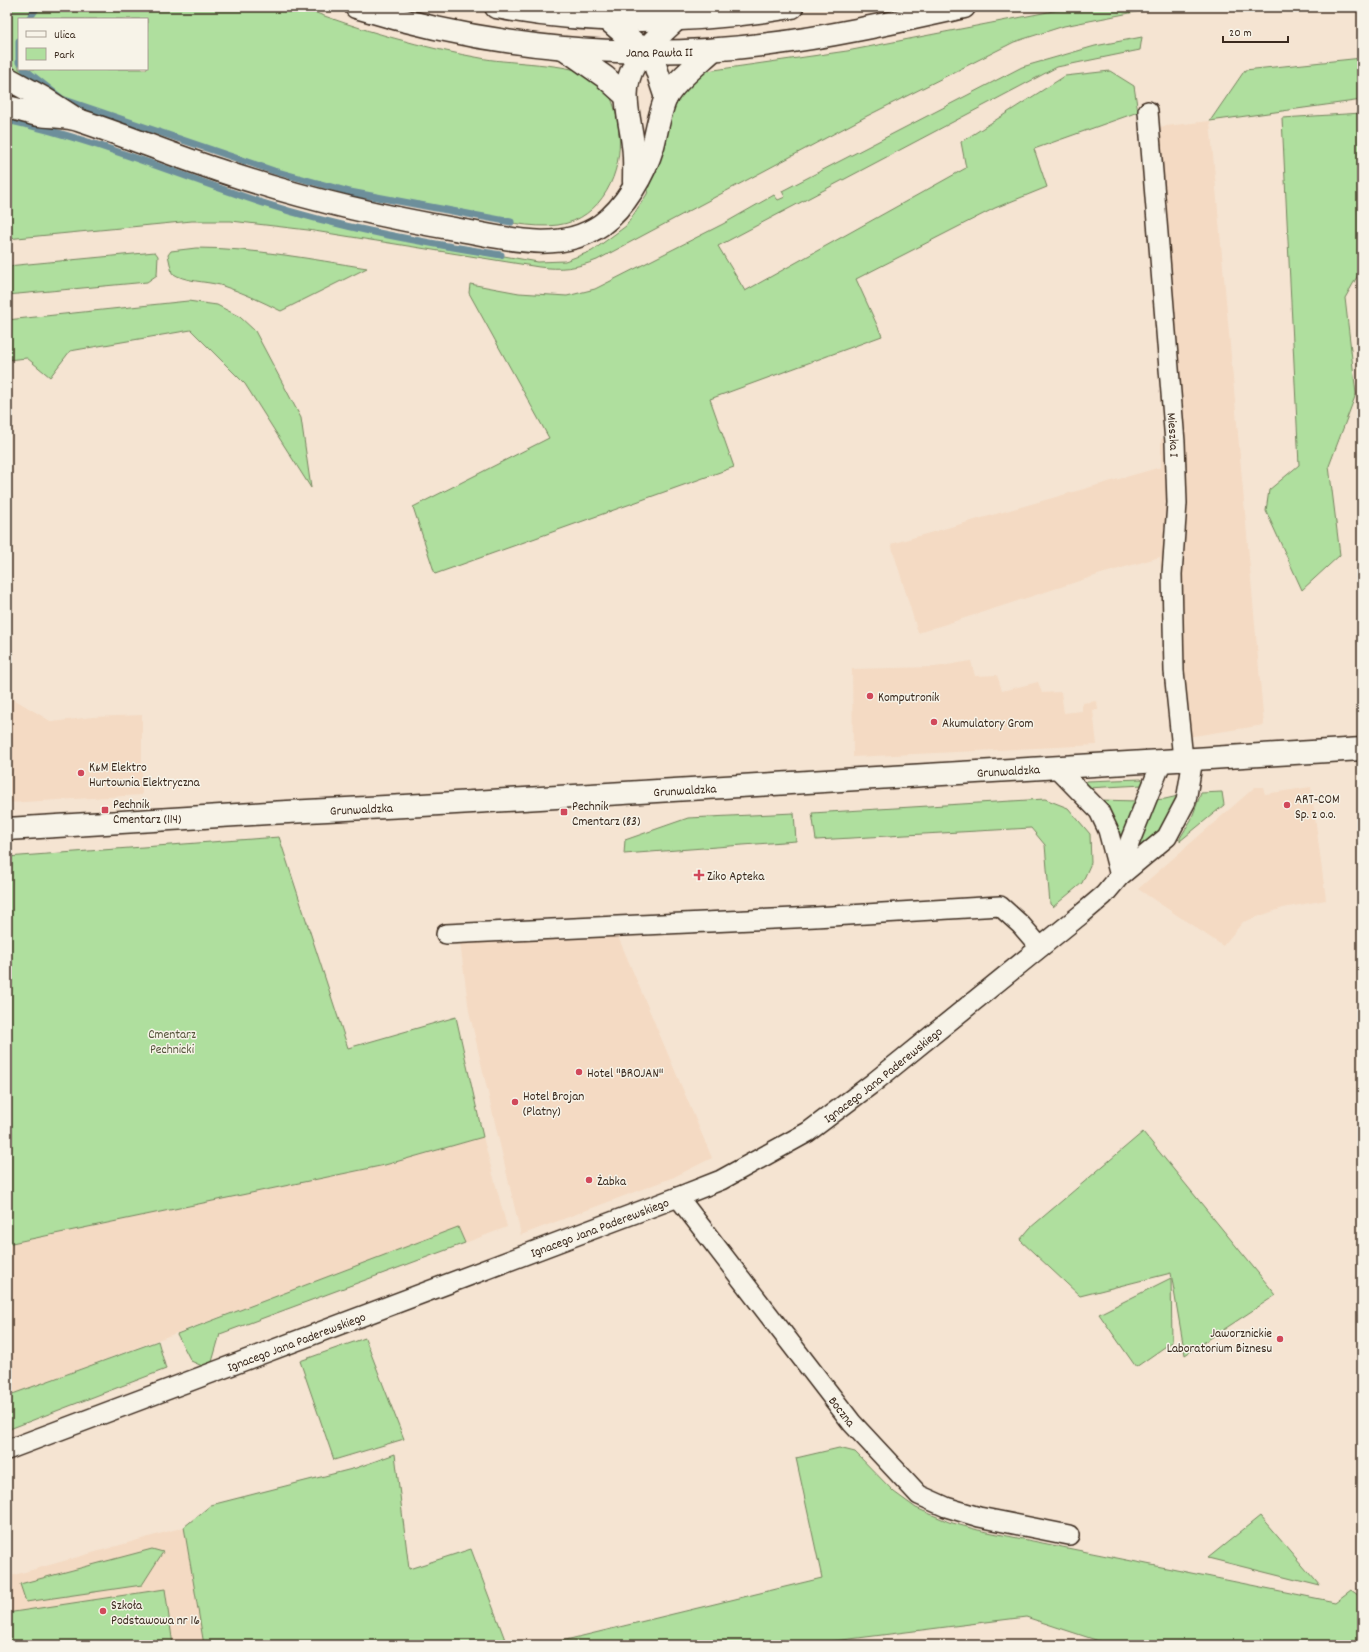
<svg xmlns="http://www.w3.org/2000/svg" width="1369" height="1652" font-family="Dekko,sans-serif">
	<rect width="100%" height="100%" fill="#f5e4d2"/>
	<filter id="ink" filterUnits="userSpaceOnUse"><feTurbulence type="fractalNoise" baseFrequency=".025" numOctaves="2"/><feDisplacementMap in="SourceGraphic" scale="8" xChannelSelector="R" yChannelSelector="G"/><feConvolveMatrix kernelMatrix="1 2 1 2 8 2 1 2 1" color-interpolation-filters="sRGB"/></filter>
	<g filter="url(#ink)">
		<g fill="#f4dac3">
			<path d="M1210,121L1264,725L1174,739L1160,557L1101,574L918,633L891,544L1161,467V439L1185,435L1157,127Z"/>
			<path d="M971,661L975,676L997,675L1002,691L1038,682L1042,693L1061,692L1064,713L1082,711V703L1097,701L1098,710H1093L1097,745L853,757L852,669L935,667Z"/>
			<path d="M7,695L52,722L92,717L142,715V795L7,803Z"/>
			<path d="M1255,787H1263L1265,794L1311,787L1326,900L1283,908L1243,922L1223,946L1138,889Z"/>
			<path d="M614,927L712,1158L674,1177L521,1235L469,1011L459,935Z"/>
			<path d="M483,1137L507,1227L465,1243L458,1228L7,1396V1244L385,1165Z"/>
			<path d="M184,1527L204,1645H7V1577Z"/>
		</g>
		<g fill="#afdf9e" stroke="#75845e" fill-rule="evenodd">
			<path d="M7,7H300C360,30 423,48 486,59C510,63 568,64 587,74C592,77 600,82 604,86C613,97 618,118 619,132C623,172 602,219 558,225C531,229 500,220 473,216C431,208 388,203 347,192C276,173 207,148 138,123C90,106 46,99 7,64ZM19,19H147V69H19Z"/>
			<path d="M1074,7H1181L1145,10L1064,26L1014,42L867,116L597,260C577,268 561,270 539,267L308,230L231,221H192L7,239V120L50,129L121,152L263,203L342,225L424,242L538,262L565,261L592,251L626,226L647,194L669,113L683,89L707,71L847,51Z"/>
			<path d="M1142,37L1140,50L1057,67L718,246L745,291L966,168L961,142L1065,76L1110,71L1134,86L1138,112L1034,149L1047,187L995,208L856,279L882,336L710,399L734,467L435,574L413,507L549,438L469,293L470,284L519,293L567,296L595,289L723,224L774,195L778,200L785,197L782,191L1022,67L1095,46Z"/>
			<path d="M1362,58V100L1210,121L1245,70Z"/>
			<path d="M1362,113V268L1345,298L1356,394L1329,466L1340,555L1302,590L1266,511L1269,490L1299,465L1282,118Z"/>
			<path d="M196,248C254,248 310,259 367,268L281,311C261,301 242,292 220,285C205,281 185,282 172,273L168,255L171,251Z"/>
			<path d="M155,252L158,256L157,275L147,282L7,295V266Z"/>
			<path d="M188,301L217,305L240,317L255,331L301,418L311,488L245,384L191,330L70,351L50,377L27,358L7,360V320Z"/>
			<path d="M1141,779L1145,782L1143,785L1087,788L1085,785L1087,781Z"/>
			<path d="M1222,792L1224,805L1180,841V838L1191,820L1201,793Z"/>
			<path d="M1178,796L1162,829L1135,853L1152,800L1165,799Z"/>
			<path d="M1045,799L1068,808L1090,834L1091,863L1082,883L1053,907L1050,904L1045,845L1031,828L816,840L812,813Z"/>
			<path d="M1100,800L1137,801L1122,840C1117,825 1112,812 1100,800Z"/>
			<path d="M794,813L796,841L624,854L625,840L688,818Z"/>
			<path d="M279,837L348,1048L456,1017L483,1137L385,1165L7,1244V857Z"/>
			<path d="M1143,1132L1276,1295L1185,1355L1171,1273L1080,1296L1020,1240L1030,1228Z"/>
			<path d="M458,1227L465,1243L220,1334L212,1362L202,1366L191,1361L177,1334Z"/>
			<path d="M1171,1278L1172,1342L1136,1367L1099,1314Z"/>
			<path d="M365,1338L404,1439L334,1460L300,1361Z"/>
			<path d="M158,1341L166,1369L7,1430V1396Z"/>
			<path d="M839,1448L855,1452L894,1492L916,1508L949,1522L978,1530L1335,1602L1351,1590L1362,1598V1645H1111L1026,1617L802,1645H545L822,1578L796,1458Z"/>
			<path d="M395,1454L409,1569L471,1549L507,1645H204L184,1527L211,1505L356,1468Z"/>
			<path d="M1260,1516L1320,1586L1208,1558Z"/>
			<path d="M152,1549L163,1552L142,1585L26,1602L20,1584Z"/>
			<path d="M165,1589L173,1645H7V1613Z"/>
		</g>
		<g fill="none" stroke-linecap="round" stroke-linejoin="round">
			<g stroke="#6d8f9b" stroke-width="7">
				<path d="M29,19L37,7"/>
				<path d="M19,41V62"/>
				<path d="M24,69L62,99L274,171L350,192L511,222"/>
				<path d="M7,120C95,139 177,175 263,203C340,228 421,242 501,255"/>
			</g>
			<g stroke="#3b2a1e" stroke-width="22">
				<g id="minor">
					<path id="s1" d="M1148,111L1175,442L1177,503L1172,574L1174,671L1183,759"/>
					<path d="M1056,767L1099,811L1108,830L1120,876"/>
					<path d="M1120,875L1130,841L1162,761"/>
					<path d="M446,934L815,917L1000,906L1021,925L1040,947"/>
					<path id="s2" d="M678,1197L852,1423L919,1495L946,1507L979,1517L1069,1535"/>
					<path id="s3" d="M7,1450L678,1197L721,1180L808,1132L873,1083L1084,912L1104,895L1120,876L1167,837L1186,801L1193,759"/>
				</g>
			</g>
			<g stroke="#3b2a1e" stroke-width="25">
				<g id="tertiary">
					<path d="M607,19L644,51L655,65L666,98"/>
					<path d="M565,49L605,77L626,96"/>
					<path d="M7,78L45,99L73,117"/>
					<path d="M7,107C18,109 29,113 39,115C53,117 68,116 81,121C127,136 172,155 218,170C297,197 378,216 460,230C507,238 559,254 601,225C625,208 645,173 653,146C657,131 660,110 666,98C675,81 699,63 713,50"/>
					<path d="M634,182C634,170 635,157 633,145C630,117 619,91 635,64C645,47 662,33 677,19"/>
					<path id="s4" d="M7,829L268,813L405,806L1362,749"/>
				</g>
			</g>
			<g stroke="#3b2a1e" stroke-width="25">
				<g id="primary">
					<path id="s5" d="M356,7C489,48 631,62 770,44C835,36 900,21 964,7"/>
					<path d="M496,7C593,25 695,23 792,7"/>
				</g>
			</g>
			<use href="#minor" stroke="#f7f3e8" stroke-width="19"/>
			<use href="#tertiary" stroke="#f7f3e8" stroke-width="22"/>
			<use href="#primary" stroke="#f7f3e8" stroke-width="22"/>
		</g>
	</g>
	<g fill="#d1495b" stroke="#f7f3e8" stroke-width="1.5">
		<circle cx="870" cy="696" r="4"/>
		<circle cx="934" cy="722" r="4"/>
		<circle cx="81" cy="773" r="4"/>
		<circle cx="1287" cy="805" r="4"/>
		<rect x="101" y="806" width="8" height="8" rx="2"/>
		<rect x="560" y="808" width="8" height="8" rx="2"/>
		<path d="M697 869h4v4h4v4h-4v4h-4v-4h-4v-4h4z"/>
		<circle cx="579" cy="1072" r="4"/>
		<circle cx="515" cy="1102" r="4"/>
		<circle cx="589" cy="1180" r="4"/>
		<circle cx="1280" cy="1339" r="4"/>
		<circle cx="103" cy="1611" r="4"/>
	</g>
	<g text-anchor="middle" stroke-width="3" stroke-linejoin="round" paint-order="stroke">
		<g font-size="13" fill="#3b2a1e" stroke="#f7f3e8">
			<text dy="5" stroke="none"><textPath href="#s5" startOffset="308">Jana Pawła II</textPath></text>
			<text dy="5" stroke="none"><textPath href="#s1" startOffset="325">Mieszka I</textPath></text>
			<text dy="5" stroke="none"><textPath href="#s4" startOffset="1003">Grunwaldzka</textPath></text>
			<text dy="5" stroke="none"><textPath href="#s4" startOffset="679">Grunwaldzka</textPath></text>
			<text dy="5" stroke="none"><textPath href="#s4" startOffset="355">Grunwaldzka</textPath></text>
			<text dy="5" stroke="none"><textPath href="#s3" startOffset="957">Ignacego Jana Paderewskiego</textPath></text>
			<text dy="5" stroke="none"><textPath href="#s3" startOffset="633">Ignacego Jana Paderewskiego</textPath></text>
			<text dy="5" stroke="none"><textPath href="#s3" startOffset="309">Ignacego Jana Paderewskiego</textPath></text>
			<text dy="5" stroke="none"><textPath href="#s2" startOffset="270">Boczna</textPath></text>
		</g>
		<g font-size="13" fill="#3b2a1e" stroke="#f7f3e8" text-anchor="start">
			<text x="878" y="701">Komputronik</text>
			<text x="942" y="727">Akumulatory Grom</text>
			<text x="89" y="771">K&amp;M Elektro<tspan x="89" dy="15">Hurtownia Elektryczna</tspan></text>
			<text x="1295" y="803">ART-COM<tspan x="1295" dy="15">Sp. z o.o.</tspan></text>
			<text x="113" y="808">Pechnik<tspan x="113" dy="15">Cmentarz (114)</tspan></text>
			<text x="572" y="810">Pechnik<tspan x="572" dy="15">Cmentarz (83)</tspan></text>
			<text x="707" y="880">Ziko Apteka</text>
			<text x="587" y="1077">Hotel "BROJAN"</text>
			<text x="523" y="1100">Hotel Brojan<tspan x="523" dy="15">(Platny)</tspan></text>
			<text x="597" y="1185">Żabka</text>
			<text x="1272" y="1337" text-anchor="end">Jaworznickie<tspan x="1272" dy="15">Laboratorium Biznesu</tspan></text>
			<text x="111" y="1609">Szkoła<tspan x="111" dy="15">Podstawowa nr 16</tspan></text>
		</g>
		<g font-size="13" fill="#58573e" stroke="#f7f3e8">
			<text x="172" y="1038">Cmentarz<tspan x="172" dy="15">Pechnicki</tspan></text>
		</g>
	</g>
	<rect width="1369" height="1652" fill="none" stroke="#f7f3e8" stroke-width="24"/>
	<rect x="12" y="12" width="1345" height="1628" fill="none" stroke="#3b2a1e" stroke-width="1.5" filter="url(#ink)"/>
	<rect x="18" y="18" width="130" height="52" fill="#f7f3e8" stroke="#aca397"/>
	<rect x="26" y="31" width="20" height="6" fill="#f7f3e8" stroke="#aca397"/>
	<text x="54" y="38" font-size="12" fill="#3b2a1e">Ulica</text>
	<rect x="26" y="48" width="20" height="12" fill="#afdf9e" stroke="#aca397"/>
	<text x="54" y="58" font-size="12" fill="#3b2a1e">Park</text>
	<path d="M1223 36v6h65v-6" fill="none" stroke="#3b2a1e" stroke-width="2"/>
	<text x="1229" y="36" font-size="12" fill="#3b2a1e" stroke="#f7f3e8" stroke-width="3" paint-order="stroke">20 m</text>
</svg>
